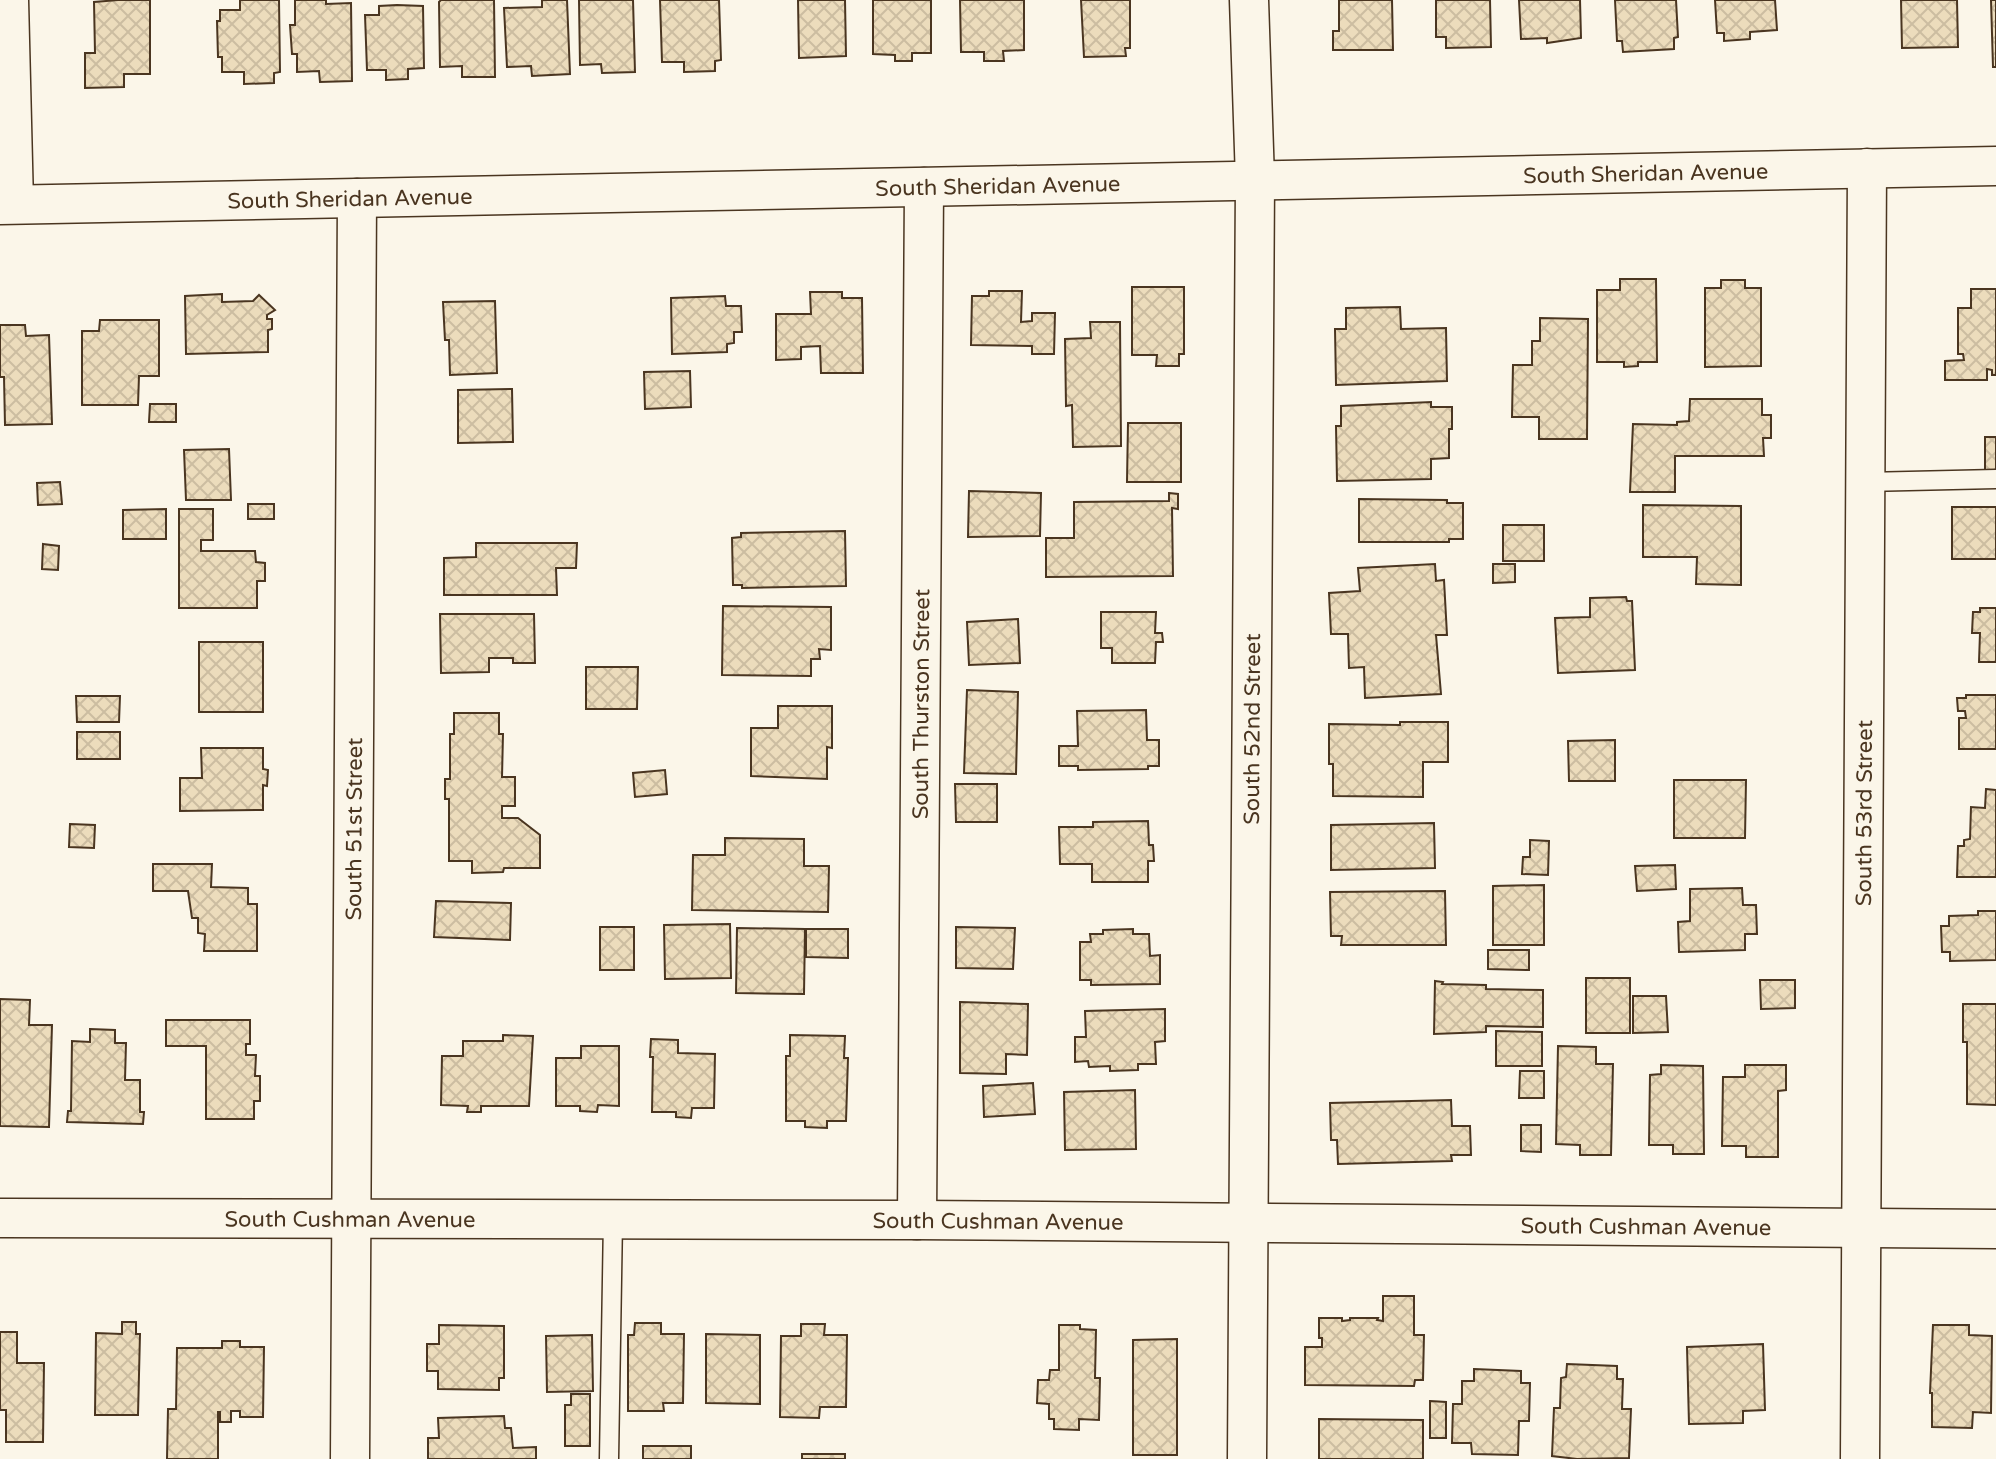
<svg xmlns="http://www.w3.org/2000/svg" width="1996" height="1459" font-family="'Varela Round',sans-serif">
	<defs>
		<pattern id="building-cross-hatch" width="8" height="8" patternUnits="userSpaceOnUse" patternTransform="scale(2)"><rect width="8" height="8" fill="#ecdcbc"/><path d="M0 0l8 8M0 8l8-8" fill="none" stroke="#ccbda1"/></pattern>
	</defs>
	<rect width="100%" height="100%" fill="#fbf6e9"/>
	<g fill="url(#building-cross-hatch)" stroke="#4a3520" stroke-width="2">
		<path d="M118,0H150V74H124V87L85,88V53H95L94,2Z"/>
		<path d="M240,0H279L280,72L274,73V83L244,84V72H222V57H218L217,21H220V10H240Z"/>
		<path d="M295,0H326V4L351,3L352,81L320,82L319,71L297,72V54H292L290,25H295Z"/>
		<path d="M441,0H494L495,77H462V66L440,67L439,2Z"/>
		<path d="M542,0H567L570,74L532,76L531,66L507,67L504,8L542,7Z"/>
		<path d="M579,0H633L635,72L602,73L601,64L580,65Z"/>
		<path d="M660,0H719L721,60L715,61V71L684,72V62H662Z"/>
		<path d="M798,0H845L846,56L799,58Z"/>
		<path d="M873,0H931V53H912V61H895V55L873,54Z"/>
		<path d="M960,0H1024V50L1003,51L1004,61H984V52H961Z"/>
		<path d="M1081,0H1130V48H1125L1126,56L1084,57Z"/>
		<path d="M1339,0H1392L1393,50H1333V31H1339Z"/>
		<path d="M1436,0H1490L1491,47L1446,48V37H1436Z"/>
		<path d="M1519,0H1580L1581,38L1547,43V38L1521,39Z"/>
		<path d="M1615,0H1676L1678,37L1674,38V49L1623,52L1622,41H1617Z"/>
		<path d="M1715,0H1775L1777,30L1750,32V39L1724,41V33H1717Z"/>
		<path d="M1901,0H1957L1958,47L1902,48Z"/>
		<path d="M1991,0H1996V67H1993Z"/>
		<path d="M397,5L423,6L424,68L408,69V79L386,80V70H367L365,15H379V6Z"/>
		<path d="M1620,279H1656L1657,362H1638V366L1624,367V362H1597V290H1620Z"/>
		<path d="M1721,280H1745V288H1761V366L1705,367V288H1721Z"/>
		<path d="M1132,287H1184V354H1179V366H1156L1157,355H1132Z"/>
		<path d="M1971,289H1996V375H1992V370L1987,369V380H1945V361L1964,360L1963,354H1958V308H1971Z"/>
		<path d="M989,291H1022L1021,322L1032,321V313H1055L1054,354H1032V346L971,345L972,296H989Z"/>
		<path d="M810,292H842V298H862L863,373H821L820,346L801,347V359L776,360V314H811Z"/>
		<path d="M222,294V302L253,301L259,295L275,310L267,315V319H272V329L268,330V352L186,354L185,296Z"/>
		<path d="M725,296L726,306H741L742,332H734V343L727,344V352L672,354L671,298Z"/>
		<path d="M495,301L497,373L450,375L449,340H445L443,302Z"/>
		<path d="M1400,307L1401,329L1446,328L1447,381L1336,385L1335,329H1346V308Z"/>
		<path d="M1540,318L1588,319L1587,439H1539V417H1512L1513,365H1532V341H1540Z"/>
		<path d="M100,320H159V376H139L138,405H82V331H99Z"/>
		<path d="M1090,322H1120L1121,446L1073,447L1072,405L1066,406L1065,339L1091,338Z"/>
		<path d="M0,325H25L26,336L49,335L52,424L5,425L4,377H0Z"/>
		<path d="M690,371L691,407L645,409L644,372Z"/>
		<path d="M512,389L513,442L458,443V390Z"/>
		<path d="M1690,399H1762V415H1771V438H1763L1764,456H1675V492H1630L1633,424L1677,425V422L1689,421Z"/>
		<path d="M1431,402V407H1452V429H1449V458L1431,459V479L1337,481L1336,426H1341V406Z"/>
		<path d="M150,404H176V422H149Z"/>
		<path d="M1128,423H1181V482H1127Z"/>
		<rect x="1985" y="437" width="11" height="33"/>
		<path d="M229,449L231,500H186L184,450Z"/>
		<path d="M60,482L62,504L38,505L37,483Z"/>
		<path d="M969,491L1041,493L1040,536L968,537Z"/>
		<path d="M1169,493L1178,494V509L1172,508L1173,576L1046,577V538H1074V502L1169,501Z"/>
		<path d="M1359,499L1447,500V503H1463V539H1449V542H1359Z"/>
		<rect x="248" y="504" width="26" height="15"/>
		<path d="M1643,505L1741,506V585L1696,584L1697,557H1643Z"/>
		<rect x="1952" y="507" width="44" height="52"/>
		<path d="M166,509V539H123V510Z"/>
		<path d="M179,509H213V540H201V551H255L256,562L265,563V581H257V608H179Z"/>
		<rect x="1503" y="525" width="41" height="36"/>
		<path d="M845,531L846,586L742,588V585H733L732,538L741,537V533Z"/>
		<path d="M476,543H577L576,568H556L557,595H444V558L476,557Z"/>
		<path d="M43,544L59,546L58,570L42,569Z"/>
		<path d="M1435,564L1436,581L1444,580L1447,635H1436L1441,694L1365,698L1364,667L1349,668L1348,634H1331L1329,593L1360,591L1358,568Z"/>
		<path d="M1493,564H1515V582L1493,583Z"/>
		<path d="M1626,597L1627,601H1632L1635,670L1558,673L1555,618L1590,617V598Z"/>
		<path d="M723,606L831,607V650L819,649L820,659H811V676L722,675Z"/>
		<path d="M1980,608H1996V662H1979L1980,633H1972L1973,612H1980Z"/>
		<path d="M1101,612H1156L1155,633H1162L1163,642H1156L1155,663H1112V648H1101Z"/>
		<path d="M440,614H534L535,663H513V658H489V672L441,673Z"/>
		<path d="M1018,619L1020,663L969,665L967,622Z"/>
		<rect x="199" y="642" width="64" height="70"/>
		<path d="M586,667H638L637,709H586Z"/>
		<path d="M967,690L1018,692L1016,774L964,773Z"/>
		<path d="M1966,695H1996V749H1959V718H1966L1965,711H1958L1957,698H1966Z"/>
		<path d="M76,696H120L119,722H77Z"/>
		<path d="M778,706H832V748L827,747V779L751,776V728H778Z"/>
		<path d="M1146,710L1147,740H1159V766H1148V769L1078,770V766H1059V746H1078L1077,711Z"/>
		<path d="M454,713H499V734H503L502,777H515V806H502V818H518L540,835V868H504L503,872L472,873V861H449V799H445V779H450V734H454Z"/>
		<path d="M1400,722H1448V762H1423V797L1333,796V764H1329V724L1400,725Z"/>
		<rect x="77" y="732" width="43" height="27"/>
		<path d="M1615,740V781H1569L1568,741Z"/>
		<path d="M201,748H263V769L268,770L267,786L263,785V810L180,811V778H202Z"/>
		<path d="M665,770L667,794L635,797L633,773Z"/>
		<path d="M1674,780H1746L1745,838H1674Z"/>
		<path d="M955,784H997V822H956Z"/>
		<path d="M1986,789L1996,790V877H1957L1958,846H1964V840L1970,839L1971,807L1985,808Z"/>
		<path d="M1148,821L1149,845H1153L1154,861H1148V882H1092V864H1060L1059,827H1093V822Z"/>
		<path d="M1434,823L1435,868L1331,870V825Z"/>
		<path d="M70,824L95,825L94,848L69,847Z"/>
		<path d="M725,838L804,839V866H829L828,912L692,910L693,855H725Z"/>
		<path d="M1530,840L1549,841L1548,875L1522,874L1523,857H1530Z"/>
		<path d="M153,864H212L211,887L248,888V904H257V951H204L205,934L198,933V918H192L188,891H153Z"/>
		<path d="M1675,865L1676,889L1637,891L1635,866Z"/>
		<path d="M1544,885V945H1493V886Z"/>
		<path d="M1742,888L1743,905H1756L1757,934H1745V950L1679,952L1678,922L1690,921V889Z"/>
		<path d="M1445,891L1446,945H1341L1342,936H1331L1330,892Z"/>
		<path d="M436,901L511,903L510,940L434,937Z"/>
		<path d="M1978,911H1996V960L1950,961V952H1942L1941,926H1949V916L1978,915Z"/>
		<path d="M730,924L731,978L665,979L664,925Z"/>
		<rect x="600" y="927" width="34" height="43"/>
		<path d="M956,927L1015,928L1013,969L956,968Z"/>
		<path d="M737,928L805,929L804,994L736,993Z"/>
		<path d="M806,929H848V958L806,957Z"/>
		<path d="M1133,929V934H1149L1150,956L1160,955V984L1091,985V980H1080V942H1091L1090,934H1103V930Z"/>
		<path d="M1488,950H1529V970L1488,969Z"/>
		<rect x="1586" y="978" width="44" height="55"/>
		<path d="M1760,980H1795V1008L1761,1009Z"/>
		<path d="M1435,981L1443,982L1442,984L1486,985V989L1543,990V1027L1486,1026V1032L1434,1034Z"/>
		<path d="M1633,996H1666L1668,1032L1633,1033Z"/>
		<path d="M0,999L30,1000L29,1025H52L49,1127L0,1126Z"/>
		<path d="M960,1002L1028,1004L1027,1055L1006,1054V1074L960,1073Z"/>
		<path d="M1963,1004H1996V1105L1967,1104V1042H1963Z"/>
		<path d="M1165,1009V1041L1155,1042L1156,1064H1138V1070L1110,1071V1066L1089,1067L1088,1061L1075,1062V1037H1086L1085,1011Z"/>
		<path d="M166,1020H250V1044H246V1055H256L255,1076H260V1101H254V1119H206V1046H166Z"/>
		<path d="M90,1029L115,1030V1043H126L125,1080H140V1112H144L143,1124L67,1122L68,1111H71L72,1041L90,1042Z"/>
		<path d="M1496,1031L1542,1032V1066H1496Z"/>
		<path d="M503,1035L533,1036L529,1106H481V1112H467L468,1106L441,1105L442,1056H463V1041H503Z"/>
		<path d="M790,1035L845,1036L844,1058H848L846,1121H827V1128L805,1127V1121H786V1056H790Z"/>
		<path d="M651,1039L678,1040V1053L715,1054L714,1108H692L691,1118L676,1117V1112H652L653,1057H650Z"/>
		<path d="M581,1046H619V1106L598,1105L597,1112L580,1111V1106H556V1058H581Z"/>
		<path d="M1558,1046L1596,1047V1064H1613L1611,1155H1580V1145L1556,1144Z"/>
		<path d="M1661,1065L1703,1066L1704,1154H1673V1145H1649L1650,1075L1661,1074Z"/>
		<path d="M1745,1065H1786V1090L1778,1091V1157H1746V1146H1722L1723,1077H1745Z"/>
		<path d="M1520,1071H1544V1098H1519Z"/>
		<path d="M1033,1083L1035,1114L984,1117L983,1086Z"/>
		<path d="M1135,1090L1136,1149L1065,1150L1064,1092Z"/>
		<path d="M1451,1100L1452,1126H1470L1471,1155H1451L1452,1161L1338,1164L1337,1140H1331L1330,1103Z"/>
		<path d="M1521,1125H1541V1152L1521,1151Z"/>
		<path d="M1383,1296H1414V1335H1424L1423,1380H1415L1414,1386L1305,1385V1347H1322V1338H1319V1318H1342V1321L1350,1320V1318H1378L1377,1320L1383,1321Z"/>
		<path d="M122,1322H136V1334H140L138,1415H95L96,1333L122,1334Z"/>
		<path d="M635,1323H661V1334H684L683,1403H663L664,1411H628V1335H634Z"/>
		<path d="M801,1324H825L824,1335H847L846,1407H820L819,1418L780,1417L781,1336H801Z"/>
		<path d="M439,1325L504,1326V1378H499V1390L438,1389V1371H427V1344H439Z"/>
		<path d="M1059,1325H1080V1329L1096,1330L1095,1378H1100L1099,1420L1079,1419V1430L1054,1429V1419H1049V1404L1037,1403L1038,1380H1049L1050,1370H1059Z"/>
		<path d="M1933,1325H1969V1335L1992,1336L1991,1413L1973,1412L1972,1428L1932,1427V1393H1930Z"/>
		<path d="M0,1332H17V1363H44L43,1442H6V1410H0Z"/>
		<path d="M706,1334L760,1335V1404L706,1403Z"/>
		<path d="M592,1335L593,1391L547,1392L546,1336Z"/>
		<path d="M1177,1339V1455H1133V1340Z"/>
		<path d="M222,1341H240V1347H264L263,1417H240V1411H231V1422H220V1412H218V1459H167L168,1409H176L177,1348H222Z"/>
		<path d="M1763,1344L1765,1410L1743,1411V1423L1689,1424L1687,1347Z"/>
		<path d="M1567,1364L1617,1366V1379H1623L1622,1409H1631L1629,1458L1577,1459L1552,1456L1554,1408H1560L1561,1378L1566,1377Z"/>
		<path d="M1474,1369L1521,1371V1383H1530L1529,1421H1519L1518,1455L1472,1454L1471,1443H1452L1453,1404H1462V1381H1474Z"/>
		<path d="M571,1394H590V1446H565V1405H571Z"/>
		<path d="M1430,1401L1446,1402V1438H1430Z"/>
		<path d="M504,1416L505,1428H511L513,1448L536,1447V1459H428V1438H439L438,1418Z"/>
		<path d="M1319,1419L1423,1420V1459H1319Z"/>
		<rect x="643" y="1446" width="48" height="13"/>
		<rect x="802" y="1454" width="43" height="5"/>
	</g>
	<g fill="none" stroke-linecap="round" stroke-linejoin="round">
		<g stroke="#4a3520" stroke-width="21">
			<g id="service">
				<path d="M1865,482L1996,479"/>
				<path d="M609,1459L613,1219"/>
			</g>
		</g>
		<g stroke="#4a3520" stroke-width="41">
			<g id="minor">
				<path d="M9,0L14,204"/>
				<path id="s1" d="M0,205L1996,166"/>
				<path id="s2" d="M0,1218L917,1220L1996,1229"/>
				<path id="s3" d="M917,1220L924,187"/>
				<path id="s4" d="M350,1459L357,198"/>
				<path id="s5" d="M1247,1459L1255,180L1249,0"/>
				<path id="s6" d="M1860,1459L1867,168"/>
			</g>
		</g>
		<use href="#service" stroke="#fbf6e9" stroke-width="18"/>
		<use href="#minor" stroke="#fbf6e9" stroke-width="38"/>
	</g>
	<g text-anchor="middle" stroke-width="6" stroke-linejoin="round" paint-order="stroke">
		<g font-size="22" fill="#4a3520" stroke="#fbf6e9">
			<text dy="8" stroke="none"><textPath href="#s1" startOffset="1646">South Sheridan Avenue</textPath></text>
			<text dy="8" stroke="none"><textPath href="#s1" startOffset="998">South Sheridan Avenue</textPath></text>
			<text dy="8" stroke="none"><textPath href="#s1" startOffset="350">South Sheridan Avenue</textPath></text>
			<text dy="8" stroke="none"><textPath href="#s3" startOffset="516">South Thurston Street</textPath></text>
			<text dy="8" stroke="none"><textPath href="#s5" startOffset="730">South 52nd Street</textPath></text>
			<text dy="8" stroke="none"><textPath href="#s6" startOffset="646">South 53rd Street</textPath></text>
			<text dy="8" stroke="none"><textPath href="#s4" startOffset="630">South 51st Street</textPath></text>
			<text dy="8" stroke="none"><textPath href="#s2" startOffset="350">South Cushman Avenue</textPath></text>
			<text dy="8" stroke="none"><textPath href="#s2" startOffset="998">South Cushman Avenue</textPath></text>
			<text dy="8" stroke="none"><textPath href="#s2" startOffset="1646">South Cushman Avenue</textPath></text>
		</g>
	</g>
</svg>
